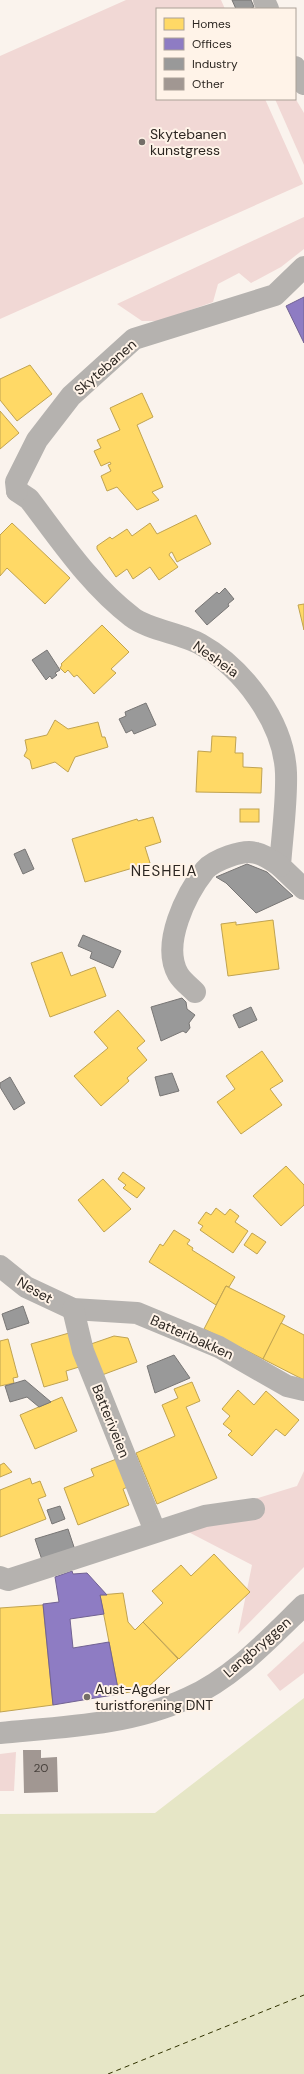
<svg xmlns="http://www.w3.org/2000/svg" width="304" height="2074" font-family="'DM Sans',sans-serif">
	<rect width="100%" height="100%" fill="#faf3ed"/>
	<g fill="#f1d8d5">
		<path d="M126,0H221L225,9H157V99H265L303,184L0,319V56Z"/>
		<path d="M295,98L304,113V165L275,99Z"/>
		<path d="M304,217V249L281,267L251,283L239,273L218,284L213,302L160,321H142L117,304Z"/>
		<path d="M304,1471V1567L238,1634L252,1565L173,1524L297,1486Z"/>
		<path d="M304,1641V1673L280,1691L267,1675Z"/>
		<path d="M16,1752L14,1791H0V1754Z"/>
	</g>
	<path fill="#e6e6c6" d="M304,1698V2074H0V1814L155,1813Z"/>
	<g fill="#ffd966" stroke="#c0a351">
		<path d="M30,365L52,394L17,421L0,400V379Z"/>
		<path d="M142,393L153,417L137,425L163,487L152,492L159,500L137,510L117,487L107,491L101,476L111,471L108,465L111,464L110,462L101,466L94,451L101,448L97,440L120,430L110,408Z"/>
		<path d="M0,411L19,433L0,449Z"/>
		<path d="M196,515L211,544L177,562L172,552L170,553L169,555L178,567L159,580L150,567L133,579L127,569L116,577L97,549V546L110,537L112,539L127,529L132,536L150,523L157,534Z"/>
		<path d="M12,523L70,578L45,604L7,568L0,576V535Z"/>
		<path d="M304,604V630L298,605Z"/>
		<path d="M102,625L129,652L111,669L116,673L94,694L77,675L74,677L68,670L65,673L60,668L62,665L61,664Z"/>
		<path d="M55,720L68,729L98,722L102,737H105L108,747L75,757L68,772L55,762L32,769L30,760L24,756L27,750L25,740L47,735Z"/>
		<path d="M212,736L236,737L235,753H243V767L262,768L261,793L196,792L198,751L211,752Z"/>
		<rect x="240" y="809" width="19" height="13"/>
		<path d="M153,817L161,842L145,847L150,863L85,882L72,839L137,819L138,821Z"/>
		<path d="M273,920L279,969L228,976L221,924L236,922V925Z"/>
		<path d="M62,952L71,976L95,967L106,996L50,1017L31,963Z"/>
		<path d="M118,1010L145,1041L137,1048L147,1060L127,1078L129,1081L101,1106L74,1076L108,1048L94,1032Z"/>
		<path d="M262,1051L283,1081L270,1089L282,1105L241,1134L217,1102L235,1089L226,1076Z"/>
		<path d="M286,1166L304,1185V1205L281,1226L253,1196Z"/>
		<path d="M123,1172L145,1188L137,1198L123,1188L126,1185L118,1179Z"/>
		<path d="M103,1179L131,1209L104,1232L78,1200Z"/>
		<path d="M216,1208L225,1215L230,1209L239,1216L235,1222L248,1231L233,1253L200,1230L203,1226L198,1223L206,1212L211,1215Z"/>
		<path d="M174,1230L190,1240L187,1244L193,1248L192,1250L235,1277L229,1287L226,1286L216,1305L149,1262L160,1244L163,1246Z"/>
		<path d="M252,1233L266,1242L257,1254L244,1245Z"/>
		<path d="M226,1286L285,1316L263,1359L204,1329Z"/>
		<path d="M281,1323L304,1335V1380L263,1359Z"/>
		<path d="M69,1333L79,1367L66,1371L68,1380L44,1387L31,1344Z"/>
		<path d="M114,1336L128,1338L137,1362L102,1375L91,1344Z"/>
		<path d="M8,1339L18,1377L13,1378L14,1383L0,1386V1341Z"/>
		<path d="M192,1382L200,1401L186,1407L217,1478L157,1504L136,1453L175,1436L162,1405L178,1398L174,1389Z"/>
		<path d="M238,1390L254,1405L266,1391L299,1420L285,1436L276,1429L252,1456L228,1435L232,1431L223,1424L230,1416L222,1409Z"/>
		<path d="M62,1397L77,1431L35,1449L20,1415Z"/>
		<path d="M119,1458L130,1486L123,1489L129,1505L78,1525L64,1488L94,1476L91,1469Z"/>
		<path d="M4,1463L12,1472L0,1477V1465Z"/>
		<path d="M30,1478L32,1484L40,1481L46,1496L38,1499L46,1519L0,1537V1490Z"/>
		<path d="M214,1554L250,1592L179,1659L143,1622L163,1603L152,1591L181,1565L191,1576Z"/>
		<path d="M123,1593L128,1622L135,1630L143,1622L178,1659L146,1689L119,1694L100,1595Z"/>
		<path d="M43,1605L53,1705L0,1712V1608Z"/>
	</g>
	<g fill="#8e7cc3" stroke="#716292">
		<path d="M304,297V343L286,306Z"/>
		<path d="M72,1571L73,1574L87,1573L107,1595H100L104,1614L70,1619L73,1648L109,1642L119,1694L53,1705L43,1604L59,1602L55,1577Z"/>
	</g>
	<g fill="#999" stroke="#787675">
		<path d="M232,0H251L254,7L249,9H236Z"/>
		<path d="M225,588L234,599L228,604L229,606L207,625L195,611L217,592L219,594Z"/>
		<path d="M47,650L60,670L55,673L57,675L52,679L50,676L46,680L32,660Z"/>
		<path d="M146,703L156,725L134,734L132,730L126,733L119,719L126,716L125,712Z"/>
		<path d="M25,849L34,869L23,874L14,854Z"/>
		<path d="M247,864L267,872L293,896L256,913L226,883L216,877Z"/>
		<path d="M83,935L121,951L113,968L90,958L92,952L78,946Z"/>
		<path d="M182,998L186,1002L187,1009L195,1015L189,1023L190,1028L186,1033L183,1031L161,1041L151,1007Z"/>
		<path d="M251,1007L257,1020L239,1028L233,1015Z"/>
		<path d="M172,1073L179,1091L160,1096L155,1077Z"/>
		<path d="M10,1077L25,1103L14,1110L0,1087V1083Z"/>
		<path d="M23,1306L29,1323L7,1330L2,1314Z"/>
		<path d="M174,1355L190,1378L155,1393L147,1366Z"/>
		<path d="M25,1380L51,1402L39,1407L27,1397L10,1402L5,1386Z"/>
		<path d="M60,1506L65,1519L52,1524L47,1510Z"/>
		<path d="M68,1529L75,1550L42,1560L35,1539Z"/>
	</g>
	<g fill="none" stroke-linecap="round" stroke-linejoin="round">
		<path stroke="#313200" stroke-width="1" stroke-dasharray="5 4" stroke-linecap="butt" d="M108,2074L304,1995"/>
	</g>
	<path fill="#a19792" d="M23,1750H41V1758L57,1757L58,1792L24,1793Z"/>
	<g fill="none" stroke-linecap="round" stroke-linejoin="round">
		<g stroke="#b5b2af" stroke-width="22">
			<path d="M264,0L268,9"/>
			<path d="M295,67L304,84"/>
			<path d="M17,491L29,499C61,541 90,585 132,617C147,629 182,634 200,644C243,668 284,722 286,773C287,803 282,836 280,866L304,889"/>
			<path d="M17,491L16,482L37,440L71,396L134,339L275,295L304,267"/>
			<path d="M195,992C190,987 182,981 178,974C161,944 186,894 205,870C214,860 243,849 256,853C265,855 273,861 280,866"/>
			<path d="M0,1266L26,1287L73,1309L137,1313L219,1347L287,1386L304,1390"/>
			<path d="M73,1309L83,1351L155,1531"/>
			<path d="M0,1577L8,1580L205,1516L254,1509"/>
			<path d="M0,1733C63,1727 130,1725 188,1698C233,1678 269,1639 304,1605"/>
		</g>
	</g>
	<g fill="#746e68" stroke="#fff3e8" stroke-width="1.5">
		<circle cx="142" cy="142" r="4"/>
		<circle cx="87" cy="1697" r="4"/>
	</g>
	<g text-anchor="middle" stroke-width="4" stroke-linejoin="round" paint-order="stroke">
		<g font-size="12" fill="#49423d">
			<text x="41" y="1772">20</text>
		</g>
		<g font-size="14" fill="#2c2621" stroke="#fff3e8" text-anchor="start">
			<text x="150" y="139">Skytebanen<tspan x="150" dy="16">kunstgress</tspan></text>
			<text x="95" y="1694">Aust-Agder<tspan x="95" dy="16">turistforening DNT</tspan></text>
		</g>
		<g font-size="14" fill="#2c2621" stroke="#fff3e8">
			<text transform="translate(105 367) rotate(-41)" y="5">Skytebanen</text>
			<text transform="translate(216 659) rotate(35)" y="5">Nesheia</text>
			<text transform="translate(35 1290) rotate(30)" y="5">Neset</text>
			<text transform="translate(192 1337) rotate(24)" y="5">Batteribakken</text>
			<text transform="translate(111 1421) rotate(68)" y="5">Batteriveien</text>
			<text transform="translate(257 1647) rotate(-41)" y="5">Langbryggen</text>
		</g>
		<g font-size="15" letter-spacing="1" fill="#2c2621" stroke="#fff3e8">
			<text x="164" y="876">NESHEIA</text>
		</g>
	</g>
	<rect x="156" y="8" width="140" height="92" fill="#fff3e8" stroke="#aba198"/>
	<rect x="164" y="18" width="20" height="12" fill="#ffd966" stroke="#aba198"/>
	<text x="192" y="28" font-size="12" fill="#2c2621">Homes</text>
	<rect x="164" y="38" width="20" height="12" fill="#8e7cc3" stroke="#aba198"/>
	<text x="192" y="48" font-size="12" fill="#2c2621">Offices</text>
	<rect x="164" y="58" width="20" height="12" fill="#999999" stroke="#aba198"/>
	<text x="192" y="68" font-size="12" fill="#2c2621">Industry</text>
	<rect x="164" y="78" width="20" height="12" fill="#a19792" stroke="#aba198"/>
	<text x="192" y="88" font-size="12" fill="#2c2621">Other</text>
</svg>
